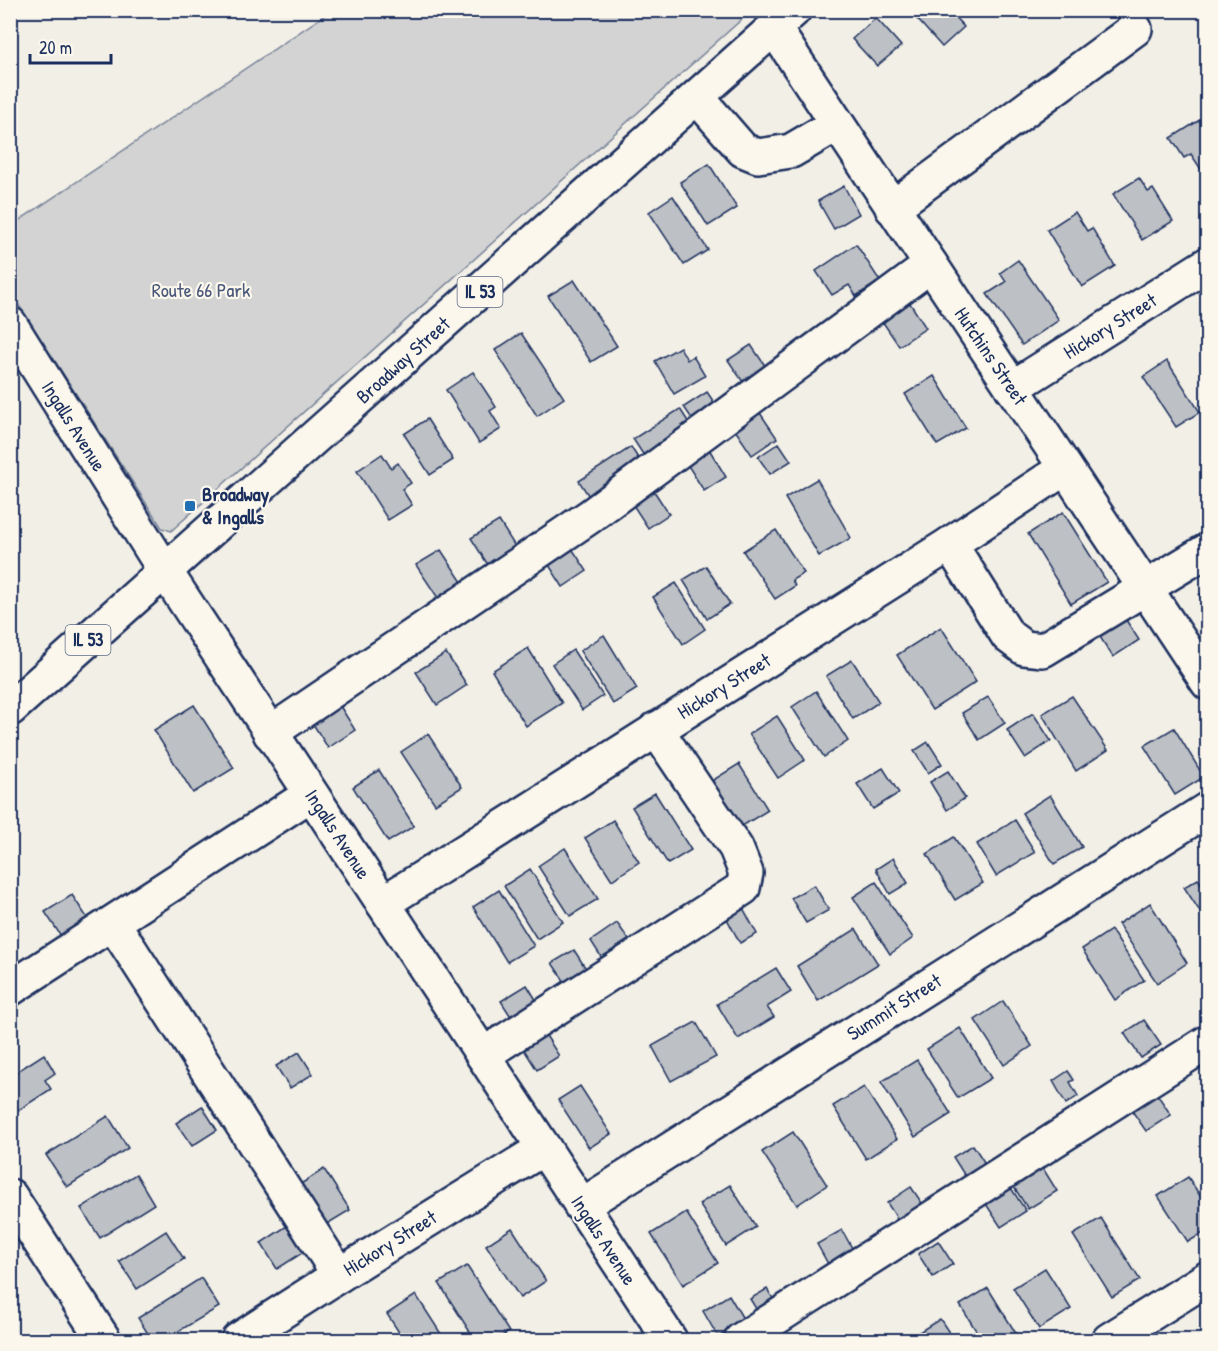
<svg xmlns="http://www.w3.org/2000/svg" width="1218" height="1351" font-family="'Patrick Hand',sans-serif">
	<rect width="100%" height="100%" fill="#f2efe6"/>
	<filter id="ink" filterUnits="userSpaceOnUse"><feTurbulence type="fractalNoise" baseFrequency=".0167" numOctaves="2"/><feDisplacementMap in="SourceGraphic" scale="12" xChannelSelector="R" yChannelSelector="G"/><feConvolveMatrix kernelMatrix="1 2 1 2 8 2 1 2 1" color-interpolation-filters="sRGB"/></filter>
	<g filter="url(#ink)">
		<path fill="#d2d3d2" stroke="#768198" stroke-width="1.5" d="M331,11H751L171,531L162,528L11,293V226Z"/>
		<g fill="#bdc0c4" stroke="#1b2f5e" stroke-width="1.5">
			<path d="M909,10H951L950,12L964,27L942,47Z"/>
			<path d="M876,18L901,46L877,66L852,39Z"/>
			<path d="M1206,116L1208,118V180L1191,154L1184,158L1171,138Z"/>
			<path d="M709,164L737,208L708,226L680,182Z"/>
			<path d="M1139,178L1148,192L1153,189L1173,221L1142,240L1113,194Z"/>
			<path d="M844,186L859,214L834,229L818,201Z"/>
			<path d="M673,196L708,250L684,265L649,212Z"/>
			<path d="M1075,212L1087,231L1092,228L1115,266L1082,287L1047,230Z"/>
			<path d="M856,244L880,281L856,296L849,285L832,295L816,271Z"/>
			<path d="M1018,260L1059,320L1022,345L987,294L1006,282L1000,273Z"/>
			<path d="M574,280L617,346L591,362L548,296Z"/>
			<path d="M906,297L926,328L899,346L878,315Z"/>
			<path d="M521,333L564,398L537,416L495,350Z"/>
			<path d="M751,345L766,367L743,382L728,360Z"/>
			<path d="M680,347L687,360L693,356L705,376L674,394L655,361Z"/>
			<path d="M1167,361L1200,412L1176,427L1143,377Z"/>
			<path d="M473,372L496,407L490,411L501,429L479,443L446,390Z"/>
			<path d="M934,376L966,428L937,445L905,394Z"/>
			<path d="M707,392L722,414L699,429L684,407Z"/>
			<path d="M680,409L696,434L650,465L633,439Z"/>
			<path d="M758,410L777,438L752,455L733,427Z"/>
			<path d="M427,419L453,460L430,475L404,434Z"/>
			<path d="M779,443L791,461L770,474L758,457Z"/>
			<path d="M631,447L646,471L594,504L579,481Z"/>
			<path d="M709,449L726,477L704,491L687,464Z"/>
			<path d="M382,454L391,468L398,463L411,483L402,489L412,505L388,520L357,471Z"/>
			<path d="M817,479L851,538L819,556L785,498Z"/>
			<path d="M654,491L669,514L648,528L633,505Z"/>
			<path d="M1063,512L1107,582L1071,604L1028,534Z"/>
			<path d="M499,521L516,548L488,565L471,538Z"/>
			<path d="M776,530L804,573L792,580L795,586L775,599L743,551Z"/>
			<path d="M571,547L587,571L563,587L547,562Z"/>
			<path d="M441,550L466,588L442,604L416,565Z"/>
			<path d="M706,566L730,604L707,619L683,580Z"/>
			<path d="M676,583L705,629L683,644L653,597Z"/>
			<path d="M1208,590V608L1199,595Z"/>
			<path d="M1124,617L1139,640L1113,657L1098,634Z"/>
			<path d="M941,627L976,682L932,710L897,655Z"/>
			<path d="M604,635L637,689L613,704L580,651Z"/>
			<path d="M528,648L562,703L526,726L492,671Z"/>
			<path d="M573,650L603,696L582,710L552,664Z"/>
			<path d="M446,653L467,685L437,705L416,672Z"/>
			<path d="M852,660L879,702L853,719L826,676Z"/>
			<path d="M816,691L848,741L824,757L792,707Z"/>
			<path d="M1072,696L1108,750L1076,771L1042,714Z"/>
			<path d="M988,697L1005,723L979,740L962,713Z"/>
			<path d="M194,705L234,768L193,793L154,730Z"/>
			<path d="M340,706L355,730L328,748L313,724Z"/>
			<path d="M1033,713L1051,741L1025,758L1007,730Z"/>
			<path d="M777,716L805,760L778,778L749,734Z"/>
			<path d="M1174,728L1204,777L1175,795L1144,746Z"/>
			<path d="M428,734L462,787L435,804L401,752Z"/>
			<path d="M928,742L942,764L928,773L914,751Z"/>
			<path d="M739,764L768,810L739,828L710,782Z"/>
			<path d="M883,768L899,793L873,809L857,784Z"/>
			<path d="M379,770L414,826L388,842L353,787Z"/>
			<path d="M948,771L965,798L947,810L930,782Z"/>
			<path d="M655,793L691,850L668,864L632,807Z"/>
			<path d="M1050,795L1082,847L1054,864L1022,813Z"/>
			<path d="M613,820L639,862L612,880L585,838Z"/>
			<path d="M1015,820L1035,852L996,876L977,844Z"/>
			<path d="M954,837L983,883L955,900L927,854Z"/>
			<path d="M565,848L598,899L570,916L538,866Z"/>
			<path d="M893,858L908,883L890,894L876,869Z"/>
			<path d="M530,869L563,922L537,939L504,886Z"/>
			<path d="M1198,879L1208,894V924L1184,887Z"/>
			<path d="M876,882L913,938L890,954L853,897Z"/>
			<path d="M814,885L829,910L806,923L791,898Z"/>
			<path d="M499,890L534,946L507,962L473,907Z"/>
			<path d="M72,895L92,925L65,942L45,912Z"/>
			<path d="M1150,903L1187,963L1157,983L1118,924Z"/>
			<path d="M743,908L757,934L740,943L726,917Z"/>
			<path d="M617,923L634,947L607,966L591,941Z"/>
			<path d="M856,929L878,964L818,1001L797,966Z"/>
			<path d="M1111,930L1144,980L1115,1000L1082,949Z"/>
			<path d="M574,950L590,975L569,988L552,963Z"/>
			<path d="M776,968L791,992L767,1007L774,1017L738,1039L717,1004Z"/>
			<path d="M527,985L543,1011L517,1026L501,1001Z"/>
			<path d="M1003,1001L1032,1046L1004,1065L975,1020Z"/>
			<path d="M1144,1020L1161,1045L1141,1058L1124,1033Z"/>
			<path d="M696,1022L716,1057L671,1081L652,1046Z"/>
			<path d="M960,1028L991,1078L958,1098L927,1049Z"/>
			<path d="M545,1034L559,1056L537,1070L523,1048Z"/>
			<path d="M299,1052L313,1074L290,1088L276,1066Z"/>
			<path d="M44,1054L55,1073L45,1080L51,1089L19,1110L10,1097V1076Z"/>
			<path d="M917,1060L951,1114L915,1137L881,1082Z"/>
			<path d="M1068,1071L1074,1080L1070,1082L1078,1096L1066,1104L1053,1081Z"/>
			<path d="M580,1086L611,1134L589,1148L558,1100Z"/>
			<path d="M864,1087L897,1139L866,1159L833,1106Z"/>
			<path d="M1155,1091L1171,1115L1146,1131L1130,1108Z"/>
			<path d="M202,1106L217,1130L192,1146L176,1123Z"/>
			<path d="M108,1116L128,1148L67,1187L46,1155Z"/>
			<path d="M793,1132L827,1185L797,1205L762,1152Z"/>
			<path d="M973,1145L990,1171L970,1184L953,1157Z"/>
			<path d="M1039,1162L1057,1191L1028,1209L1010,1181Z"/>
			<path d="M324,1169L350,1210L322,1227L296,1187Z"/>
			<path d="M136,1174L154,1204L100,1238L81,1208Z"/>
			<path d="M1188,1177L1208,1208V1230L1188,1242L1158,1196Z"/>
			<path d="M1007,1182L1026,1211L1001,1227L982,1198Z"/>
			<path d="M730,1185L756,1227L726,1246L699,1204Z"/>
			<path d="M911,1187L928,1212L904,1229L887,1203Z"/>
			<path d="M686,1212L718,1263L683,1285L651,1234Z"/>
			<path d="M1101,1218L1140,1280L1112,1297L1073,1235Z"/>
			<path d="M293,1222L310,1248L277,1269L261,1243Z"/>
			<path d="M512,1228L546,1281L520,1298L486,1245Z"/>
			<path d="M842,1230L857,1257L832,1271L817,1244Z"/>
			<path d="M166,1231L184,1259L137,1289L119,1261Z"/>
			<path d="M938,1241L953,1264L933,1277L918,1254Z"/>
			<path d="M467,1266L509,1332L495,1340H475L439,1283Z"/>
			<path d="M1045,1268L1071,1309L1039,1329L1013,1288Z"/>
			<path d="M201,1278L219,1307L164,1340H152L138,1318Z"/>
			<path d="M988,1288L1020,1340H982L960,1305Z"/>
			<path d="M767,1289L778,1306L761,1317L750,1299Z"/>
			<path d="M416,1295L443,1337L438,1340H404L387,1314Z"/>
			<path d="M729,1295L745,1322L718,1337L703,1311Z"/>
			<path d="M940,1319L954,1340H913L911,1337Z"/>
			<path d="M354,1333L359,1340H341Z"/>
		</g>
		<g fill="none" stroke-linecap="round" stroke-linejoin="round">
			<g stroke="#1b2f5e" stroke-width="38">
				<g id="minor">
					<path d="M774,28L1208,683"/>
					<path d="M697,97L743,150L758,156L791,151L837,124"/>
					<path d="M892,208L1135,29"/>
					<path d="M10,324L165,571L670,1340"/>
					<path d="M1012,388L1208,264"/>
					<path d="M950,544L1008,636L1024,648L1043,650L1208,550"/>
					<path d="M270,733L589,517L931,265"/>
					<path d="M383,903L950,544L1065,468"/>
					<path d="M113,923L339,1275"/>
					<path d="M10,989L311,794"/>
					<path d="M483,1055L743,888L746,873L736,848L656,729"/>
					<path d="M10,1196L104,1340"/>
					<path d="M581,1206L1208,809"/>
					<path d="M238,1340L339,1275L544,1148"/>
					<path d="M741,1340L1208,1042"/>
					<path d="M1109,1340L1208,1278"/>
				</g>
			</g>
			<g stroke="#1b2f5e" stroke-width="38">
				<path id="major" d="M10,709L794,10"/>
			</g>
			<use href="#minor" stroke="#fbf7ec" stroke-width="33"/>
			<use href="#major" stroke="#fbf7ec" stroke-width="33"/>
		</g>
	</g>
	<rect fill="#1f6fb2" stroke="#fbf7ec" stroke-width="2" x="184" y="500" width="12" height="12" rx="3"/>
	<g text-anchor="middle" stroke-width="4.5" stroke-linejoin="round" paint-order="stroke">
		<g fill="#fbf7ec" stroke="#5e6b89" stroke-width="1.5">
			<rect x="457.5" y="277" width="45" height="30" rx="4.5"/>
			<rect x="65.5" y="625" width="45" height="30" rx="4.5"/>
		</g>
		<g font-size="18" font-weight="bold" fill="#1b2f5e">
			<text x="480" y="298">IL 53</text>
			<text x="88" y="646">IL 53</text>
		</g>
		<g font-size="20" fill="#49587b" stroke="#fbf7ec">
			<text x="201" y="297">Route 66 Park</text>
		</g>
		<g font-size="20" fill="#1b2f5e" stroke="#fbf7ec">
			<text transform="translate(1110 326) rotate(-32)" y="7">Hickory Street</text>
			<text transform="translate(991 356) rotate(56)" y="7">Hutchins Street</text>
			<text transform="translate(403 360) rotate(-42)" y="7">Broadway Street</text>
			<text transform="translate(74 426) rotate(58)" y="7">Ingalls Avenue</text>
			<text transform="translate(724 686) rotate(-32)" y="7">Hickory Street</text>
			<text transform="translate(338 834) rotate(57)" y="7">Ingalls Avenue</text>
			<text transform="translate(894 1007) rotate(-32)" y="7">Summit Street</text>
			<text transform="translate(604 1240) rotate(57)" y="7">Ingalls Avenue</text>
			<text transform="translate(390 1243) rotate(-32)" y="7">Hickory Street</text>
		</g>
		<g font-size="20" font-weight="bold" fill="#1b2f5e" stroke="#fbf7ec" text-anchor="start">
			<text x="202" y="501">Broadway<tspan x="202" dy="23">&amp; Ingalls</tspan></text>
		</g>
	</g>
	<rect width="1218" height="1351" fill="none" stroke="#fbf7ec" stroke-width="36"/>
	<rect x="18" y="18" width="1182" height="1315" fill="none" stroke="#1b2f5e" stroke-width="2" filter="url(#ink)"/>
	<path d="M30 54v9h81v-9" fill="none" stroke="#1b2f5e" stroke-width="3"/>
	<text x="39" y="54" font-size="18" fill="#1b2f5e" stroke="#fbf7ec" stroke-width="4.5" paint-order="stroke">20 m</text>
</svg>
